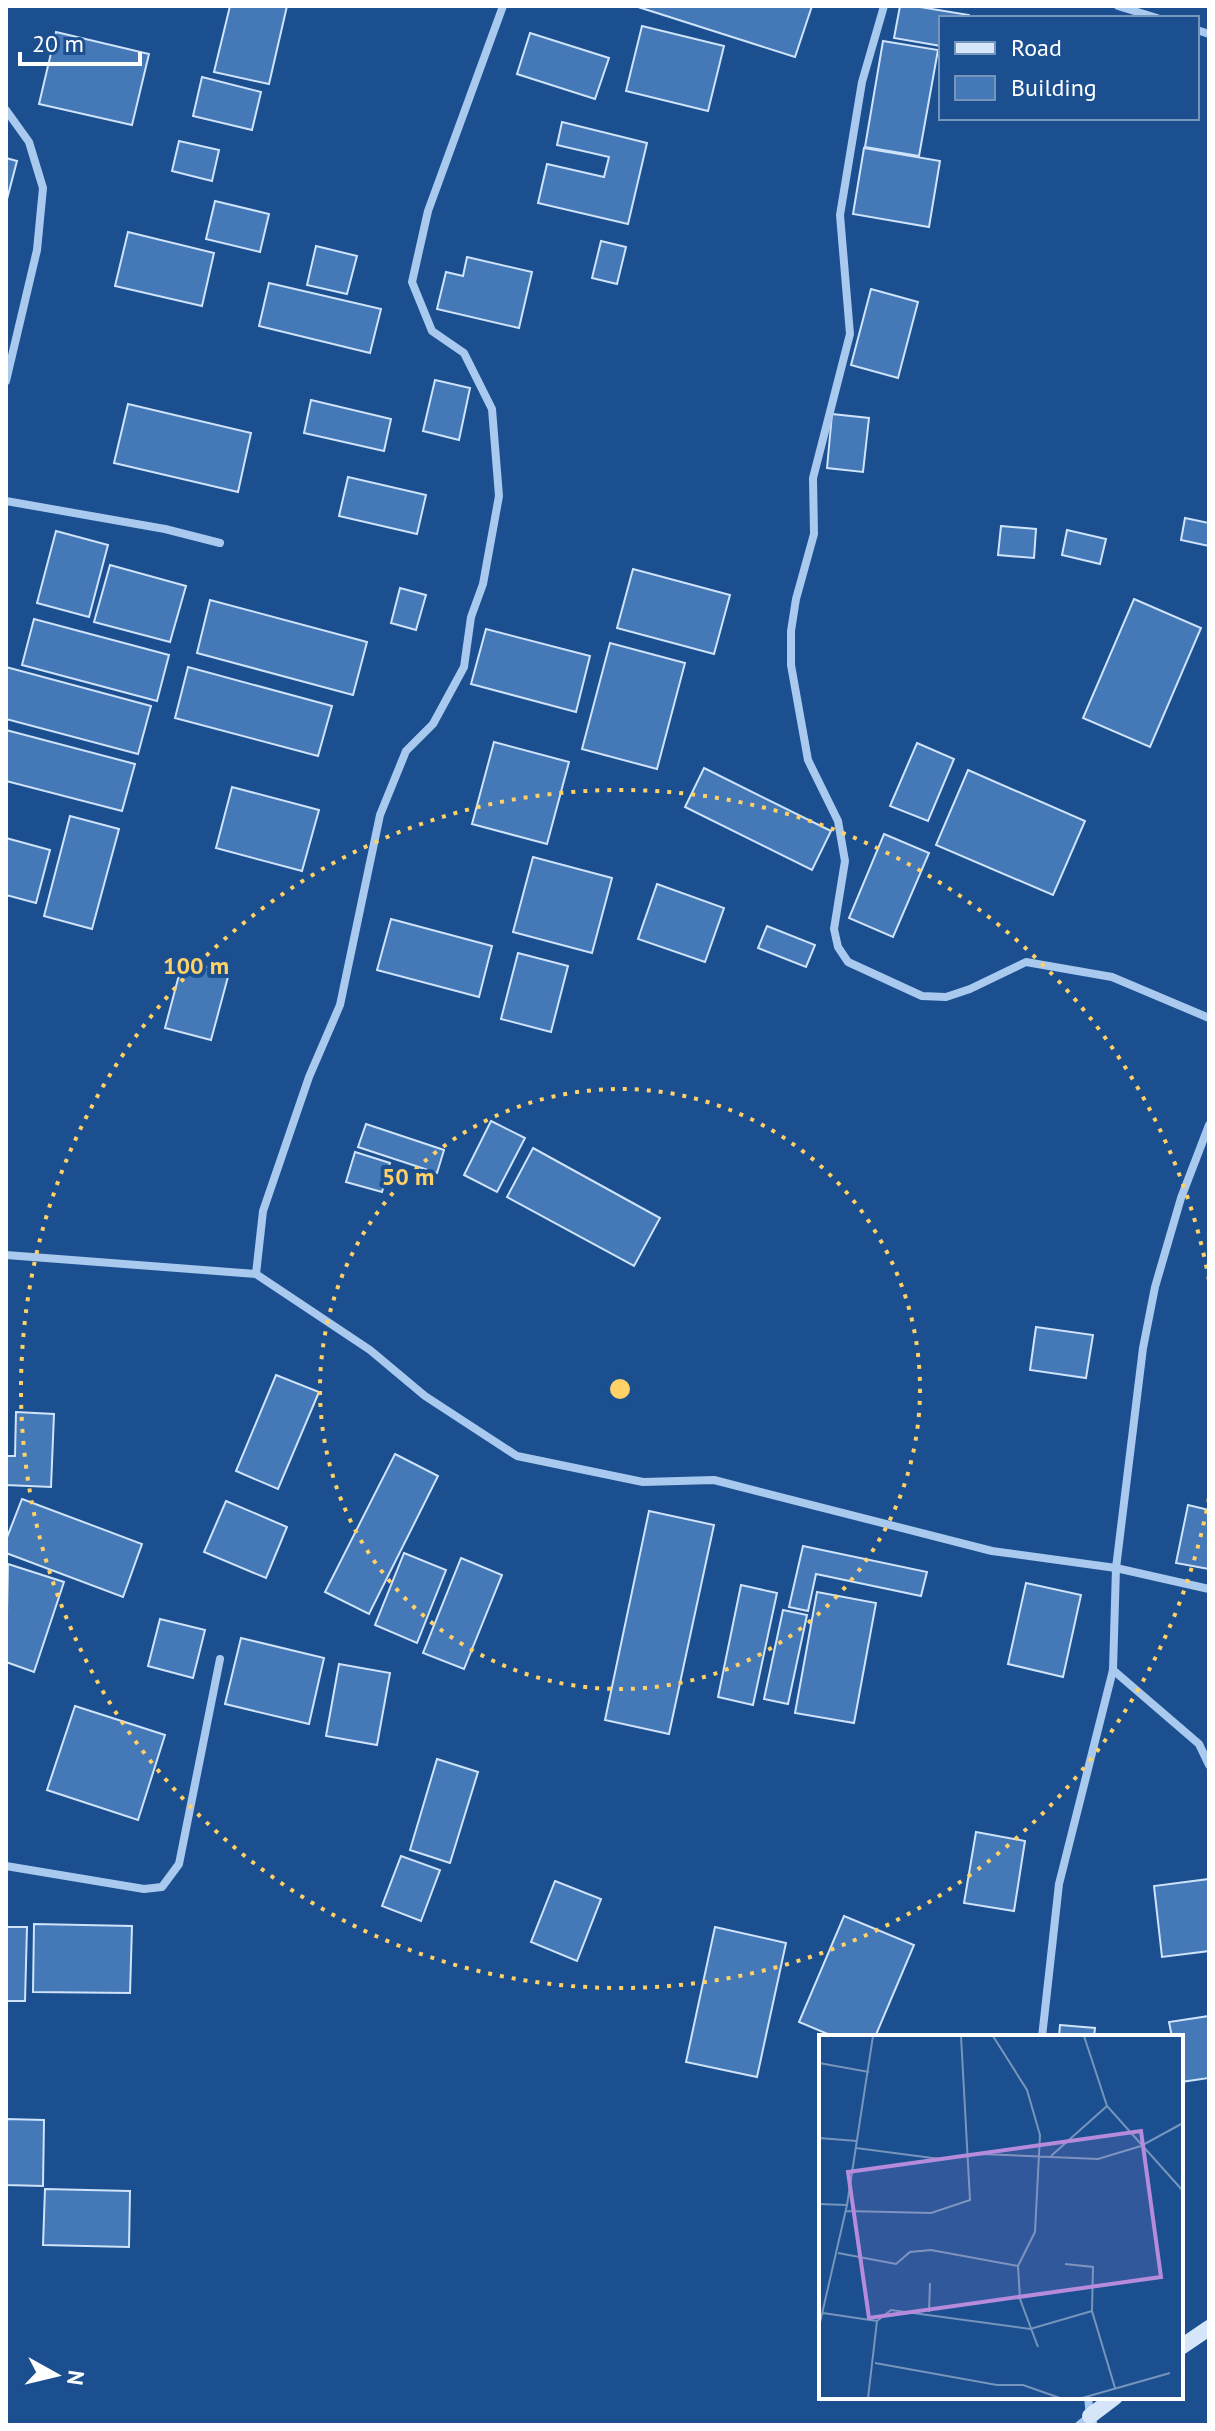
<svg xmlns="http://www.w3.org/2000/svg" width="1215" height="2431" font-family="'PT Sans',sans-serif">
	<rect width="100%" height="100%" fill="#1b4f8f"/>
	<g fill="#4478b7" stroke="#cfe3fa" stroke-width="2">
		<path d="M230,6H287L269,84L214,72Z"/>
		<path d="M635,6H812L795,57Z"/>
		<path d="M900,6H914L969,15V18H941V46L894,38Z"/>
		<path d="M642,26L724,46L708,111L626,91Z"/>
		<path d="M56,32L149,54L132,125L39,104Z"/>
		<path d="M530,33L609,58L595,99L517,74Z"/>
		<path d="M883,41L938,50L919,156L865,147Z"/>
		<path d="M202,77L261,92L252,130L193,116Z"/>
		<path d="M562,122L647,143L628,224L538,203L547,164L604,177L609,157L557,145Z"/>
		<path d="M179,141L219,150L212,181L172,171Z"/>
		<path d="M864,148L940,161L929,227L853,214Z"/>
		<path d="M6,158L17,161L6,203Z"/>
		<path d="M215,201L269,214L260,252L206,239Z"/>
		<path d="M128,232L214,253L202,306L115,286Z"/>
		<path d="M601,241L626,247L617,284L592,278Z"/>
		<path d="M316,246L357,256L347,294L307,285Z"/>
		<path d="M467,257L532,272L519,328L437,309L446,272L463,276Z"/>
		<path d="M269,283L381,309L370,353L259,326Z"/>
		<path d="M871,289L918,302L898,378L851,365Z"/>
		<path d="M435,380L470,388L459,440L423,431Z"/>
		<path d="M311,400L391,419L384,451L304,433Z"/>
		<path d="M128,404L251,433L238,492L114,463Z"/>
		<path d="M832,414L869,418L863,472L827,468Z"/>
		<path d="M348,477L426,495L417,534L339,516Z"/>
		<path d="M1185,518L1209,523V546L1181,540Z"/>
		<path d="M1001,526L1036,529L1034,558L998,555Z"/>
		<path d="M1067,530L1106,539L1100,564L1062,555Z"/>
		<path d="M56,531L108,545L89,617L37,603Z"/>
		<path d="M110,565L186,586L170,642L94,622Z"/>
		<path d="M633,569L730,595L714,654L617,628Z"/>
		<path d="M400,588L426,595L416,630L391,623Z"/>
		<path d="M1134,599L1201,628L1150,747L1083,718Z"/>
		<path d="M210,600L367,642L353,695L197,653Z"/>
		<path d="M34,619L169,655L157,701L22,665Z"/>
		<path d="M486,629L590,656L576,712L471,684Z"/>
		<path d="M610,643L685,663L657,769L582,749Z"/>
		<path d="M6,667L151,706L138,754L6,719Z"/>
		<path d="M188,667L332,706L318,756L175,718Z"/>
		<path d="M6,730L135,764L122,811L6,781Z"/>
		<path d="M494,742L569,762L547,844L472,824Z"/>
		<path d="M917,743L954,759L928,821L890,806Z"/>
		<path d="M704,768L831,831L812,870L685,807Z"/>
		<path d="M968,770L1085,821L1053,895L936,845Z"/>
		<path d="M232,787L319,810L302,871L216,848Z"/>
		<path d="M70,816L119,829L92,929L44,916Z"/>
		<path d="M884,834L929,853L893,937L849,918Z"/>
		<path d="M6,838L50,850L36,903L6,895Z"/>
		<path d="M533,857L612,878L592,953L513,932Z"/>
		<path d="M657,884L724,908L705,962L638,939Z"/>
		<path d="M391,919L492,946L479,997L377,970Z"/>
		<path d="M767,926L815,945L806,967L758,948Z"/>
		<path d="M518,953L568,966L551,1032L501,1019Z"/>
		<path d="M183,960L229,973L211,1040L165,1028Z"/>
		<path d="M491,1121L525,1138L497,1192L464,1175Z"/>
		<path d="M366,1124L444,1150L437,1173L358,1147Z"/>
		<path d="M533,1148L660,1218L634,1266L507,1197Z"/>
		<path d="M355,1152L390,1163L382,1192L346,1182Z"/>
		<path d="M1036,1327L1093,1335L1086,1378L1030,1370Z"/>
		<path d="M276,1375L319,1392L278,1489L236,1471Z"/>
		<path d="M16,1412L54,1414L51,1487L6,1485V1456H15Z"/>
		<path d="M395,1454L438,1476L369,1614L325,1592Z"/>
		<path d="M22,1499L142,1544L123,1597L6,1553V1540Z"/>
		<path d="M226,1501L287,1527L266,1578L204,1552Z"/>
		<path d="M1188,1505L1209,1510V1569L1176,1563Z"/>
		<path d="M649,1511L714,1525L669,1734L605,1720Z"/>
		<path d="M803,1546L927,1572L921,1596L816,1574L808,1611L789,1607Z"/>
		<path d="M404,1553L446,1570L417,1643L375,1625Z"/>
		<path d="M461,1558L502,1575L464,1669L423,1653Z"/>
		<path d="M8,1564L64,1582L34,1672L6,1662Z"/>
		<path d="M1026,1583L1081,1595L1063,1677L1008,1664Z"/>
		<path d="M741,1585L777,1593L753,1705L718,1697Z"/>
		<path d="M817,1592L876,1603L854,1723L795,1713Z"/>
		<path d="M783,1610L807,1615L788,1704L764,1699Z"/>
		<path d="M160,1619L205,1630L193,1678L148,1666Z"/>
		<path d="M241,1638L324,1658L309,1724L225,1704Z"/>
		<path d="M339,1664L390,1673L377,1745L326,1736Z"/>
		<path d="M75,1706L165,1735L138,1820L47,1790Z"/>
		<path d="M437,1759L478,1772L450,1863L410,1850Z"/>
		<path d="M976,1832L1025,1841L1014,1911L964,1903Z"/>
		<path d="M401,1856L440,1870L421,1921L382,1906Z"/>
		<path d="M1209,1879V1951L1162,1957L1154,1886Z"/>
		<path d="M555,1881L601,1899L577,1961L531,1942Z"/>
		<path d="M844,1916L914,1945L875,2037H835L799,2022Z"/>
		<path d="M34,1924L132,1926L130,1993L33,1992Z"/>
		<path d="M6,1927H27L25,2001H6Z"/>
		<path d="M715,1927L786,1943L757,2077L686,2062Z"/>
		<path d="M1209,2016V2078L1181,2082V2037H1172L1169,2022Z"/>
		<path d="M1060,2025L1095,2028L1094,2037H1059Z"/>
		<path d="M6,2119L44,2120L43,2186L6,2185Z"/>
		<path d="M45,2189L130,2191L129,2247L43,2245Z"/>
	</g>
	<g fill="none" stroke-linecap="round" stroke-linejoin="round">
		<g stroke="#a9c9ee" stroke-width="8">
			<path d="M884,6L862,82L840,215L850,334L813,478L814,534L796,599L791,631V665L808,760L838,821L845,861L834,929L838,947L848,962L922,996L946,997L970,989L1026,962L1112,977L1209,1018"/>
			<path d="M1118,6L1157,18"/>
			<path d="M1197,30L1209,34"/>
			<path d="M6,110L29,142L43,188L37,250L6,381"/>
			<path d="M6,501L165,529L220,543"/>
			<path d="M6,1255L256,1274L370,1350L425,1396L517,1456L643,1482L714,1480L992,1551L1116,1568L1209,1589"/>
			<path d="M256,1274L263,1211L309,1077L340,1005L380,815L406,751L433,724L464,667L471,617L483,584L499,496L492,409L464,353L432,331L412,282L428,211L503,6"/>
			<path d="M1113,1670L1199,1744L1209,1765"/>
			<path d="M6,1866L144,1889L162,1887L179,1864L220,1659"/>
			<path d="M1042,2037L1059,1884L1113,1670L1116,1568L1143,1348L1155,1287L1181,1198L1209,1125"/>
			<path d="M1088,2397L1090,2416L1094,2425"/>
			<path d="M1079,2425L1090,2416"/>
		</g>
		<g stroke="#d6e6fa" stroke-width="16">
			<path d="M1181,2347L1209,2328"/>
			<path d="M1090,2416L1115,2397"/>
		</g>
	</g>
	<g fill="none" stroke="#ffd166" stroke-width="4" stroke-dasharray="4 8">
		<circle cx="620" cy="1389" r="300"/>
		<path d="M1209 1498A599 599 0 1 1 1209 1280"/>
	</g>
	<g transform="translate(819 2035)">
		<rect width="364" height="364" fill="#1b4f8f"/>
		<path fill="none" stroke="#7695bc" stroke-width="2" d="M174,1L208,55L221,100L216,197L199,231L201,264L219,312M265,1L288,71L364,156M0,28L50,37M0,103L38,106M37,113L121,124L163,119L279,124L322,111L364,88M232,121L288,71M0,169L28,170M27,176L112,178L151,165L142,1M19,218L77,229L91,217L112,215L199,231M246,229L274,232L273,276L296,353M110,277L111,248M4,278L58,286M0,292L28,170L54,1M56,328L178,350H204L241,363M49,363L58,286L72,275L211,294L273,276M263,363L351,338"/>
		<path fill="#b68bdc" fill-opacity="0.15" stroke="#b68bdc" stroke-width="4" d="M322,96L342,242L50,283L29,137Z"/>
		<rect width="364" height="364" fill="none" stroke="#fff" stroke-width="4"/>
	</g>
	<circle cx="620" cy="1389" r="12" fill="#ffd166" stroke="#1b4f8f" stroke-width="4"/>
	<g font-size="24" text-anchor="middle" font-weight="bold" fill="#ffd166" stroke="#1b4f8f" stroke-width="8" stroke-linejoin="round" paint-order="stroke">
		<text x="196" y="974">100 m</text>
		<text x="408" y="1185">50 m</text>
	</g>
	<rect width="1215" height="2431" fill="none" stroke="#ffffff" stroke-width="16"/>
	<rect x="939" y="16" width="260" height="104" fill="#1b4f8f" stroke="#7695bc" stroke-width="2"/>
	<rect x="955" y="42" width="40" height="12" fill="#d6e6fa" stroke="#7695bc" stroke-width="2"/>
	<text x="1011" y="56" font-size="24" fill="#ffffff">Road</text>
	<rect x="955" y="76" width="40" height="24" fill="#4478b7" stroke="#7695bc" stroke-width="2"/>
	<text x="1011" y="96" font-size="24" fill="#ffffff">Building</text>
	<g transform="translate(56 2375) rotate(98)" stroke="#1b4f8f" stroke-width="6" paint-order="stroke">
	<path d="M0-6L14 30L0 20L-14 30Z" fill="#ffffff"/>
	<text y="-12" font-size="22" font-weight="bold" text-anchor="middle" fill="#ffffff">N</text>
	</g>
	<path d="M20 52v12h120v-12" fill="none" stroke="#ffffff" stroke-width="4"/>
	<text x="32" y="52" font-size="24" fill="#ffffff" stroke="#1b4f8f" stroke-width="6" paint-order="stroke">20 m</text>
</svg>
